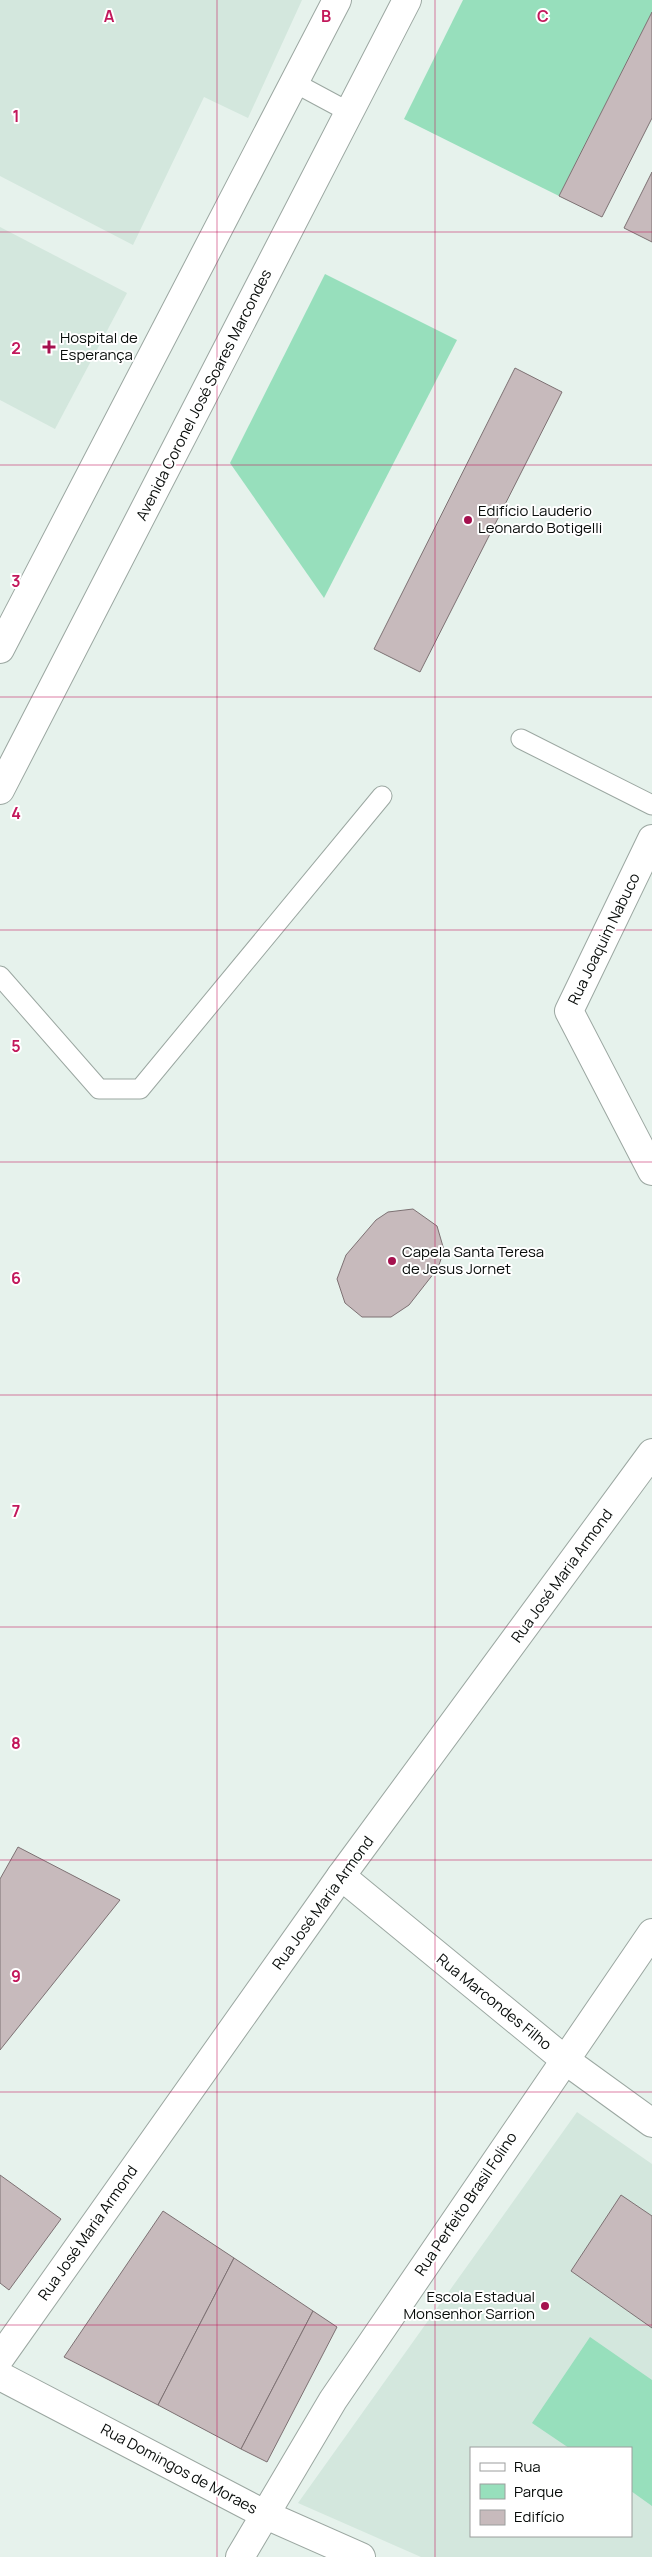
<svg xmlns="http://www.w3.org/2000/svg" width="652" height="2557" font-family="Manrope,sans-serif">
	<rect width="100%" height="100%" fill="#e6f2ec"/>
	<g fill="#d3e7dd" fill-rule="evenodd">
		<path d="M0,0H302L248,118L204,97L133,245L0,176Z"/>
		<path d="M0,227L127,293L55,429L0,400Z"/>
		<path d="M577,2112L652,2164V2557H421L298,2503ZM471,2448H631V2536H471Z"/>
	</g>
	<g fill="#97dfbc">
		<path d="M463,0H652V12L559,196L404,119Z"/>
		<path d="M325,274L457,340L324,598L230,463Z"/>
		<path d="M590,2337L652,2380V2506L631,2491V2448H569L532,2423Z"/>
	</g>
	<g fill="#c7babc" stroke="#7d7173">
		<path d="M652,12V118L602,217L559,196Z"/>
		<path d="M652,172V242L624,228Z"/>
		<path d="M515,368L562,392L420,672L374,649Z"/>
		<path d="M413,1209L437,1226L444,1250L438,1268L409,1305L391,1317H362L345,1303L337,1279L346,1255L376,1220L388,1212Z"/>
		<path d="M18,1847L120,1900L0,2050V1879Z"/>
		<path d="M0,2175L61,2219L9,2290L0,2283Z"/>
		<path d="M621,2195L652,2216V2328L571,2271Z"/>
		<path d="M163,2211L234,2258L158,2405L64,2357Z"/>
		<path d="M234,2258L313,2311L241,2449L158,2405Z"/>
		<path d="M313,2311L337,2327L267,2462L241,2449Z"/>
	</g>
	<g fill="none" stroke-linecap="round" stroke-linejoin="round">
		<g stroke="#9ba7a1" stroke-width="21">
			<g id="lane">
				<path d="M295,83L349,112"/>
				<path d="M521,739L652,805"/>
				<path d="M0,976L99,1089H140L382,796"/>
			</g>
		</g>
		<g stroke="#9ba7a1" stroke-width="30">
			<g id="street">
				<path d="M652,839L569,1011L652,1171"/>
				<path d="M341,1876L565,2060L652,2123"/>
				<path d="M0,2358L341,1876L652,1453"/>
				<path d="M0,2376L266,2515L361,2557"/>
				<path d="M240,2557L333,2400L652,1933"/>
			</g>
		</g>
		<g stroke="#9ba7a1" stroke-width="30">
			<g id="secondary">
				<path d="M0,649L337,0"/>
				<path d="M0,790L407,0"/>
			</g>
		</g>
		<use href="#lane" stroke="#fff" stroke-width="19"/>
		<use href="#street" stroke="#fff" stroke-width="28"/>
		<use href="#secondary" stroke="#fff" stroke-width="28"/>
	</g>
	<path fill="none" stroke="#c2185b" stroke-width="1" stroke-opacity="0.55" d="M217,0V2557M435,0V2557M0,232H652M0,465H652M0,697H652M0,930H652M0,1162H652M0,1395H652M0,1627H652M0,1860H652M0,2092H652M0,2325H652"/>
	<g fill="#a5114e" stroke="#fff" stroke-width="2">
		<path d="M46.5 339.5h5v5h5v5h-5v5h-5v-5h-5v-5h5z"/>
		<circle cx="468" cy="520" r="5"/>
		<circle cx="392" cy="1261" r="5"/>
		<circle cx="545" cy="2306" r="5"/>
	</g>
	<g text-anchor="middle" stroke-width="4" stroke-linejoin="round" paint-order="stroke">
		<g font-size="15" fill="#080c0a" stroke="#fff" text-anchor="start">
			<text x="60" y="343">Hospital de<tspan x="60" dy="17">Esperança</tspan></text>
			<text x="478" y="516">Edifício Lauderio<tspan x="478" dy="17">Leonardo Botigelli</tspan></text>
			<text x="402" y="1257">Capela Santa Teresa<tspan x="402" dy="17">de Jesus Jornet</tspan></text>
			<text x="535" y="2302" text-anchor="end">Escola Estadual<tspan x="535" dy="17">Monsenhor Sarrion</tspan></text>
		</g>
		<g font-size="15" fill="#080c0a" stroke="#fff">
			<text transform="translate(204 395) rotate(-63)" y="5">Avenida Coronel José Soares Marcondes</text>
			<text transform="translate(604 939) rotate(-64)" y="5">Rua Joaquim Nabuco</text>
			<text transform="translate(562 1576) rotate(-54)" y="5">Rua José Maria Armond</text>
			<text transform="translate(323 1903) rotate(-54)" y="5">Rua José Maria Armond</text>
			<text transform="translate(494 2002) rotate(39)" y="5">Rua Marcondes Filho</text>
			<text transform="translate(466 2204) rotate(-56)" y="5">Rua Perfeito Brasil Folino</text>
			<text transform="translate(88 2233) rotate(-55)" y="5">Rua José Maria Armond</text>
			<text transform="translate(179 2469) rotate(28)" y="5">Rua Domingos de Moraes</text>
		</g>
	</g>
	<g font-size="16" text-anchor="middle" font-weight="bold" fill="#c2185b" stroke="#fff" stroke-width="4" stroke-linejoin="round" paint-order="stroke">
		<text x="109" y="22">A</text>
		<text x="326" y="22">B</text>
		<text x="543" y="22">C</text>
		<text x="16" y="122">1</text>
		<text x="16" y="354">2</text>
		<text x="16" y="587">3</text>
		<text x="16" y="819">4</text>
		<text x="16" y="1052">5</text>
		<text x="16" y="1284">6</text>
		<text x="16" y="1517">7</text>
		<text x="16" y="1749">8</text>
		<text x="16" y="1982">9</text>
	</g>
	<rect x="470" y="2447" width="162" height="90" fill="#ffffff" stroke="#9c9e9d"/>
	<rect x="480" y="2463" width="25" height="8" fill="#ffffff" stroke="#9c9e9d"/>
	<text x="514" y="2472" font-size="15" fill="#080c0a">Rua</text>
	<rect x="480" y="2484" width="25" height="15" fill="#97dfbc" stroke="#9c9e9d"/>
	<text x="514" y="2497" font-size="15" fill="#080c0a">Parque</text>
	<rect x="480" y="2510" width="25" height="15" fill="#c7babc" stroke="#9c9e9d"/>
	<text x="514" y="2522" font-size="15" fill="#080c0a">Edifício</text>
</svg>
